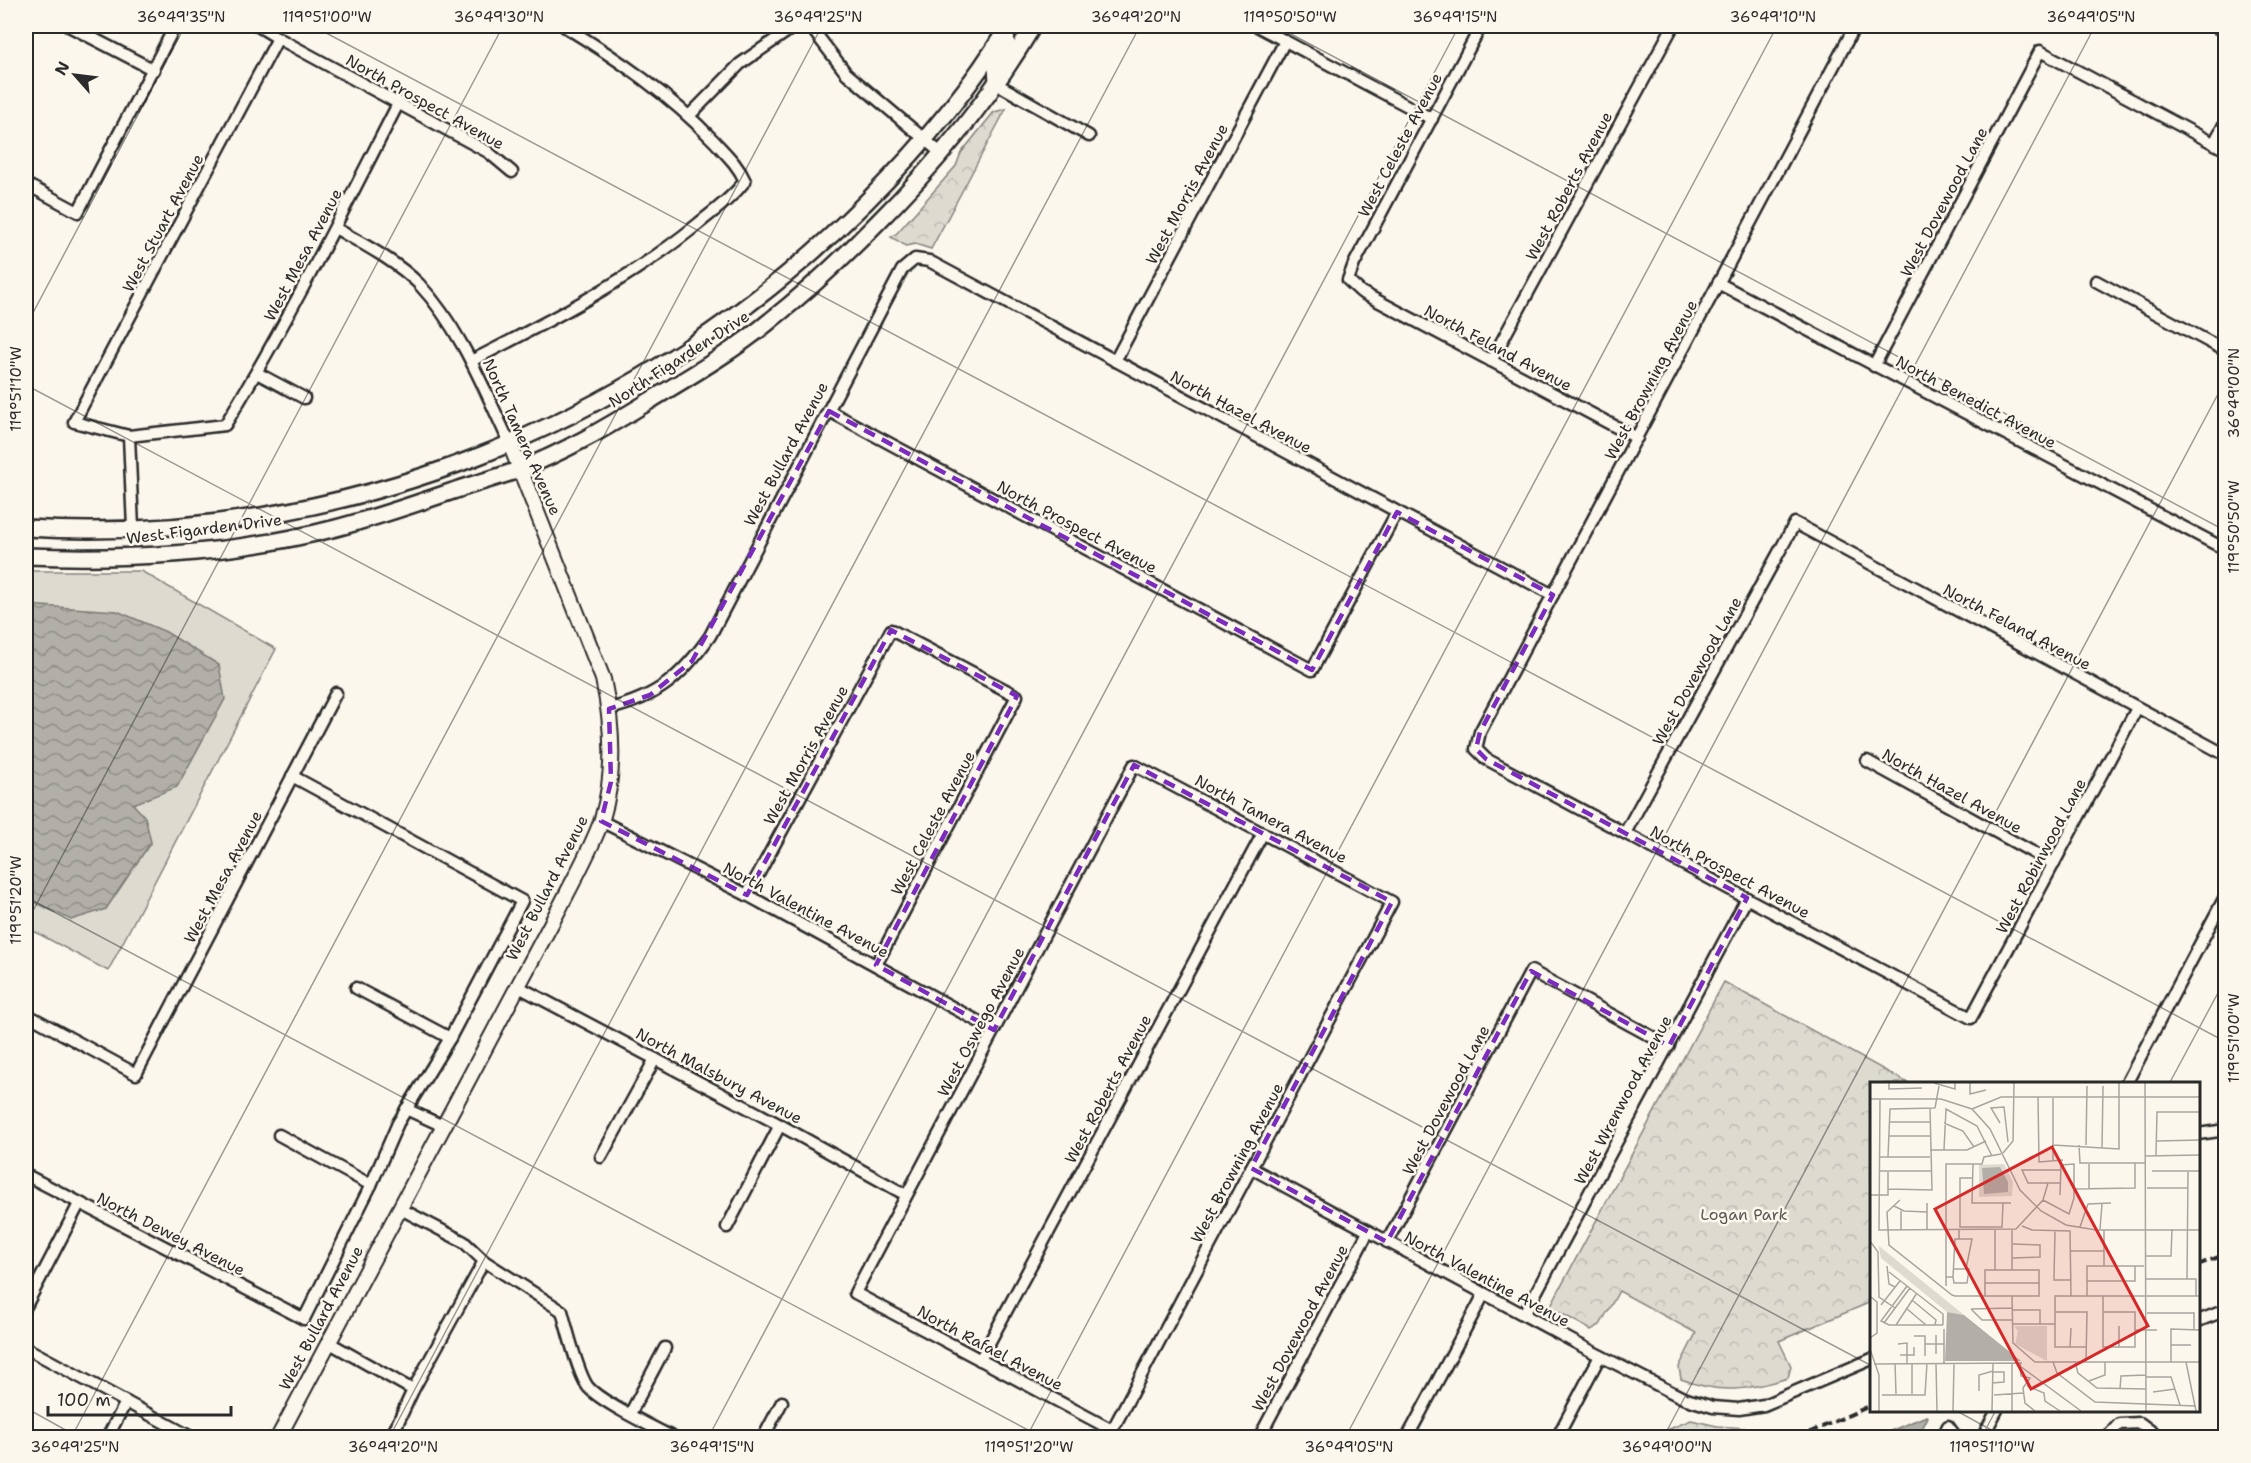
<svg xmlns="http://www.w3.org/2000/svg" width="2251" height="1463" viewBox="0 0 2251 1463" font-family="'Shantell Sans',sans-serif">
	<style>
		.grass { fill: #dddad0; stroke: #84827e; stroke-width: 1.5 }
		.park { fill: url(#park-crowns); stroke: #84827e; stroke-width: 1.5 }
		.water { fill: url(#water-waves); stroke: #7b7a75; stroke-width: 1.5 }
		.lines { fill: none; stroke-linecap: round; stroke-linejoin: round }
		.street-casing { stroke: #2b2b2b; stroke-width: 15 }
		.secondary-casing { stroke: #2b2b2b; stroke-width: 18 }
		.primary-casing { stroke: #2b2b2b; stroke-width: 20 }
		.street { stroke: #fbf7ec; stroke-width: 10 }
		.secondary { stroke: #fbf7ec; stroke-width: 14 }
		.primary { stroke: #fbf7ec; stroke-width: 15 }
		.rail { stroke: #2b2b2b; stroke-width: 4; stroke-dasharray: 9 4.5; stroke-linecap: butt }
		.marked { fill: none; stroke: #7b2cbf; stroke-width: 4.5; stroke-dasharray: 12 8; stroke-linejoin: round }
		.ticks { fill: none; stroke: #2b2b2b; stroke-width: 1.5; stroke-opacity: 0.45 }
		.labels { text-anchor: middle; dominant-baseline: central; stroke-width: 5; stroke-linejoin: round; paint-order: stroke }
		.street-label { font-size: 16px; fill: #2b2b2b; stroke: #fbf7ec }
		.park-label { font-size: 16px; fill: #585754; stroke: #fbf7ec }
		.inset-road { fill: none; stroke: #a8a59f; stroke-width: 1.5 }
		.view { fill: #d62828; fill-opacity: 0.15; stroke: #d62828; stroke-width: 3 }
		.inset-edge { fill: none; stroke: #2b2b2b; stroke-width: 3 }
		.neatline { fill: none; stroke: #2b2b2b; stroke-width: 2 }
		.ticks-label { font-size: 15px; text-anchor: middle; fill: #2b2b2b }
	</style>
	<defs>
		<pattern id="park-crowns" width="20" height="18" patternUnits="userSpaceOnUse" patternTransform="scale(1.5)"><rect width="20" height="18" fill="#dddad0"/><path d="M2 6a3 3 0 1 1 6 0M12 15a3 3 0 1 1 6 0" fill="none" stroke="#bebbb3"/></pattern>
		<pattern id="water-waves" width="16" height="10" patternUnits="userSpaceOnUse" patternTransform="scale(1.5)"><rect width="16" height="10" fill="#b1afa7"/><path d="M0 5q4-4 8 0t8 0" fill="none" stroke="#908f88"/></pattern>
	</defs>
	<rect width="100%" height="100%" fill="#fbf7ec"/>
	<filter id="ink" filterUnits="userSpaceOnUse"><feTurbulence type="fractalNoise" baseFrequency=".0167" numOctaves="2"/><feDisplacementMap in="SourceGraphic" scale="12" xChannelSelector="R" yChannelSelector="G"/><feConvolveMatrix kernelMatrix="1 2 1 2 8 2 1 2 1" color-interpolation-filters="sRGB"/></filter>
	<g filter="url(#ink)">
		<polygon class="grass" points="26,571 141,571 276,649 108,971 26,927"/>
		<g class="park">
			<polygon points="1006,109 931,249 915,244 906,246 891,237 897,233 956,166 961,153 994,112"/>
			<path d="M1724,982L1908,1083L1872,1084L1871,1302L1779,1341L1791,1366L1788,1378C1748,1390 1721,1395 1681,1379L1679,1367L1696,1333L1619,1291L1600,1325L1591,1330L1550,1307Z"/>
			<polygon points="1691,1420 1717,1426 1746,1428 1723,1437 1650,1437"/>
		</g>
		<g class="water">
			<polygon points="26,605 117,611 166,632 219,665 225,699 177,787 133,804 145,817 151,842 106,909 71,920 26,898"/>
			<polygon points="1926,1416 1928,1417 1918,1437 1876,1437"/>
		</g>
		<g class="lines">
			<defs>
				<g id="street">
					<polyline points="69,26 154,70"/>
					<polyline points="258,26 278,38 488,152 512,172"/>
					<polyline points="810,26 846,73 942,154"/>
					<polyline points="1257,26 1432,119"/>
					<polyline points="1481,26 1354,264 1348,280 1361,292 1637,438"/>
					<polyline points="1855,26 1480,732 1476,749 1486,759 1971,1018 2137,708"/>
					<path d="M278,38L74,422L129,436L225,425C289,320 343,211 399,102"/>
					<polyline points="997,84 1089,136"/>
					<polyline points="689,116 740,64 795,26"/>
					<polyline points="2214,143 2226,121"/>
					<polyline points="26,184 78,212 175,26"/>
					<path d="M335,228C363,244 396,261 419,284C461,329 484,389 510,444"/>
					<polyline points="2096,281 2226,351"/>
					<polyline points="1718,283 2221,547 2226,538"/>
					<path d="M471,361C550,321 629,280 698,224C715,210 732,198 745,181C738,165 726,154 714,141C670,95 618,59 564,26"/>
					<polyline points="1115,361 1285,41"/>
					<polyline points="1491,361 1673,26"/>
					<polyline points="1874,366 2040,51 2226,150"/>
					<polyline points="257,373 304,398"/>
					<polyline points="829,411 1312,670 1397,512"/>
					<polyline points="129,436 133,528"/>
					<path d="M609,709C658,697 682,676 710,636L902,270L915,259L929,261L1553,595"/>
					<polyline points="1867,761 2054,864"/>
					<polyline points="601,821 747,895 994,1030"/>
					<polyline points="1625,833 1795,523 2226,755"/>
					<polyline points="747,895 891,630 1017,696 876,965"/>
					<polyline points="517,986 780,1125 906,1195"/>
					<polyline points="356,988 450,1038"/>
					<polyline points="26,1014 136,1074 336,693"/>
					<polyline points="2126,1084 2226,895"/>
					<polyline points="406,1109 443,1126"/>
					<polyline points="2198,1134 2226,1130"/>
					<polyline points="279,1135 371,1185"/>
					<polyline points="601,1157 655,1059"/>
					<polyline points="1251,1168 1591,1351 1683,1398 1713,1407 1739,1409 1764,1405 1872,1359"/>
					<polyline points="26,1175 304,1319 371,1185 398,1123 450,1038 522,901 292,776"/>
					<polyline points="399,1208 464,1242 484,1261"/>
					<polyline points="727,1227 780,1125"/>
					<polyline points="1387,1242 1531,971 1669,1046"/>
					<polyline points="26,1306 79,1204"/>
					<polyline points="1524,1315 1747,898"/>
					<polyline points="2198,1321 2226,1310"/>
					<polyline points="328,1342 413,1390 394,1431 406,1438"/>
					<polyline points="26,1348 193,1438"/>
					<polyline points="980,1360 1263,833"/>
					<path d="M413,1390L484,1261L562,1311C567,1329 578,1374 588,1387C602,1403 653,1427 674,1438"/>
					<polyline points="630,1414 665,1348"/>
					<polyline points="107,1438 126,1402"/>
					<polyline points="763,1438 782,1402"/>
					<polyline points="1108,1438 1392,902 1134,765 855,1293 1112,1430"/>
					<polyline points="1259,1438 1368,1232"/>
					<polyline points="1407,1438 1484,1294"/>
					<polyline points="1559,1438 1561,1430 1600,1356"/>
					<polyline points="1942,1438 1948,1426 1957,1438"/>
					<polyline points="1982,1438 1997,1410"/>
					<polyline points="2106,1438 2119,1424 2140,1423 2160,1438"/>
				</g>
				<g id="secondary">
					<polyline points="2217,26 2226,30"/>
					<path d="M278,1438L560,907C573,881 593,846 602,819C616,773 613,726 603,679L510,444"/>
				</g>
				<g id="primary">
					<polyline points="997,81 996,67 1007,44 1006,33"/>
					<path d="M26,528C340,547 644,424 866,202C919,149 970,90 1008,26"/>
					<path d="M26,556C127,560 236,554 336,528C374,518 412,505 450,492C473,484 496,478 518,470C565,452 609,426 651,400C692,375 734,351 771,320C809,290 844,257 877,223C937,163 990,99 1033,26"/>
				</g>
			</defs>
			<use href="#street" class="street-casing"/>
			<use href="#secondary" class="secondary-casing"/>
			<use href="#primary" class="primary-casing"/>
			<use href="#street" class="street"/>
			<use href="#secondary" class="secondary"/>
			<use href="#primary" class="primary"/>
			<g class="rail">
				<polyline points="2198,1265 2226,1254"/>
				<polyline points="1797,1438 1872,1405"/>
			</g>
		</g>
	</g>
	<path class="marked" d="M829,411L1312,670L1397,512L1553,595L1480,732L1476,749L1486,759L1747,898L1669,1046L1531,971L1387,1242L1251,1168L1392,902L1134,765L994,1030L876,965L1017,696L891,630L747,895L601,821L611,782L609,709L650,695L692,661Z"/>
	<path class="ticks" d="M313,26L2226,1042M1276,26L2226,531M26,326L185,26M26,385L1872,1366M26,897L1043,1438M26,924L503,26M2169,1084L2226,978M26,1408L80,1438M1955,1410L2006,1438M71,1438L822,26M389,1438L1140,26M708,1438L1459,26M1026,1438L1777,26M1345,1438L2095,26M1663,1438L2226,379M1981,1438L1996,1410"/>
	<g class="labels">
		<g class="street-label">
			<text transform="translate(425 102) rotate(29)">North Prospect Avenue</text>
			<text transform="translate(1400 145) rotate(-62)">West Celeste Avenue</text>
			<text transform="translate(1569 186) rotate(-62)">West Roberts Avenue</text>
			<text transform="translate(1187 194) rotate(-62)">West Morris Avenue</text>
			<text transform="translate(1944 202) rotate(-62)">West Dovewood Lane</text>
			<text transform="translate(163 223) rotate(-62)">West Stuart Avenue</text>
			<text transform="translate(303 255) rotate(-62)">West Mesa Avenue</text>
			<text transform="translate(1498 348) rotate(28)">North Feland Avenue</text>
			<text transform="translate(679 359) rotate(-33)">North Figarden Drive</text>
			<text transform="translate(1651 380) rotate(-62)">West Browning Avenue</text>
			<text transform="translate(1976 402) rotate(28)">North Benedict Avenue</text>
			<text transform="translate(1241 412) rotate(28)">North Hazel Avenue</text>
			<text transform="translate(522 437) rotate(66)">North Tamera Avenue</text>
			<text transform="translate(786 454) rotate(-62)">West Bullard Avenue</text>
			<text transform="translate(1077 527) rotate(28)">North Prospect Avenue</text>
			<text transform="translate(204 529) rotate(-7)">West Figarden Drive</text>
			<text transform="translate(2017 627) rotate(28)">North Feland Avenue</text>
			<text transform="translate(1697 671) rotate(-61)">West Dovewood Lane</text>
			<text transform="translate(806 755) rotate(-61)">West Morris Avenue</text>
			<text transform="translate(1952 791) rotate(29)">North Hazel Avenue</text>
			<text transform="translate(1271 819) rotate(28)">North Tamera Avenue</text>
			<text transform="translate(933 823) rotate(-62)">West Celeste Avenue</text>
			<text transform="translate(2041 856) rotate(-62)">West Robinwood Lane</text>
			<text transform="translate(1730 872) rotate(28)">North Prospect Avenue</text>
			<text transform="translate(223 877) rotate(-62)">West Mesa Avenue</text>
			<text transform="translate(547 888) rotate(-63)">West Bullard Avenue</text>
			<text transform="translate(806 910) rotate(28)">North Valentine Avenue</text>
			<text transform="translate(981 1022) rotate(-62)">West Oswego Avenue</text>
			<text transform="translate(719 1076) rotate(28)">North Malsbury Avenue</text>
			<text transform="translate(1108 1089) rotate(-62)">West Roberts Avenue</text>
			<text transform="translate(1446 1100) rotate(-62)">West Dovewood Lane</text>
			<text transform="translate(1623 1100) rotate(-62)">West Wrenwood Avenue</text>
			<text transform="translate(1237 1163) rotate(-62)">West Browning Avenue</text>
			<text transform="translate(171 1234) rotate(27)">North Dewey Avenue</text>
			<text transform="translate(1487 1279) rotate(28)">North Valentine Avenue</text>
			<text transform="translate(321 1318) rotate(-62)">West Bullard Avenue</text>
			<text transform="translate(1300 1328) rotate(-62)">West Dovewood Avenue</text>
			<text transform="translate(990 1348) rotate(28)">North Rafael Avenue</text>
		</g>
		<g class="park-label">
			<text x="1744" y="1214">Logan Park</text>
		</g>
	</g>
	<g transform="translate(1870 1082)">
		<rect width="330" height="330" fill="#fbf7ec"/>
		<path d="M134,82L143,100L142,114L109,115V83ZM9,166V164L94,233L77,230L11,176Z" fill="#dddad0"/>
		<path d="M144,244H177V279L145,262L148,249Z" fill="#dddad0"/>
		<path d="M130,85L138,100V110L114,112L112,86ZM77,230L94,233L151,279H75Z" fill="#b1afa7"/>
		<path class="inset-road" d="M19,1V7L52,6M64,1L85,7V1M100,1V12L116,8M275,1L276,329M168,15L169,80L193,78M0,17H71L102,27L120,47L150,108L171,129L196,143L226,148H330M10,18L9,148L146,147L173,118L178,101M65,26L69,4M102,27L131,15H330M19,40H60M74,41L93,49L104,65M130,41L121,26L134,25L138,60M19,54H60M286,59L330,58M183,63L249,67V1M209,63L210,81H275M216,63L217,4M232,67L233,4M60,68H97L116,59M74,68L76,27L107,44L122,74M133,71L143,59L144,1M286,73L287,30H330M276,74L330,73M10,75H60M18,75L20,27L65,26M183,80V16M103,82L102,121H141M219,82V107M191,88H152L158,101H191M9,89H61M282,89H330M103,96H90V145H132L133,121M277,106H318M18,107L62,108L60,26M204,107L265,106V81M0,113H18V90M30,118L17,130L19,163L82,213L85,214H169V188H115V214M173,118L199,132L204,116V82L191,83L190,113M57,121V148M24,124L34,129L57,130M152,144L162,148L200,149L201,214M210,145L218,122L241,121M230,147L232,122M31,148V129M185,148L184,198H201M89,157H102L96,187M0,159L8,170L9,215L25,226M201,169H234M0,170V201M276,174H301L302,147M142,176L170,175V163L143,162M17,184L19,202L25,205M234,184V148M83,187H99L97,201H84L83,195M125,188V148M142,188V148M19,190L73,232V243M76,195H83L85,157H89V148M276,197H326V214M317,197L318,90M217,199H265V184M115,201H169M37,204L11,239L19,243H73M76,204V82H112L114,75L131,72M142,214L143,261L165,280H330M217,214V184H274M42,218L66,238L65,243M11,223L30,199M36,226L56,243M101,227L112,238H142M101,227L142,226M142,228H170V242M185,230H217L216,280M233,230H265V265H233V214M277,231H324V248M14,241L40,206M142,242H185M26,243L47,211M74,247V281M265,248H287M66,253V272M44,254H55V274M0,256L7,251V220L1,215M28,262L37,261V281M55,262H74M301,263H321M200,265L201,246M216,265H185V214H330M249,265V244M0,267L9,293V329M30,273H44V265M183,280L187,291L225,320L326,324M205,280L208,291L227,306L276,307M301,280V247L330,248M316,280L326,329M25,281L26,312M42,281V312M66,281L67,329M4,282L151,281L150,284M276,295H301L310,323M219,299L235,293V280M122,301L134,300V290H123M157,304L174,311L175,319L190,329M250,307L251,294L276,293M109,309V293L123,289M283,310L305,307M12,313H55L57,281M124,313L153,311M83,329L84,281M122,329L123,281M142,329V281M165,329L155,321L153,306L160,296L151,294L150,284L211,329"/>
		<path class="view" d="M182,65L278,244L161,307L65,127Z"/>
		<rect width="330" height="330" class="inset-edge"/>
	</g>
	<rect width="2251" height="1463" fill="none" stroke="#fbf7ec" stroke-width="66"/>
	<g transform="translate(75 75) rotate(298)" stroke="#fbf7ec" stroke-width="4.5" paint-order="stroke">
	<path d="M0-4.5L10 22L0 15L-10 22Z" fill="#2b2b2b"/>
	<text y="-9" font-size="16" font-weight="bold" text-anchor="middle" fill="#2b2b2b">N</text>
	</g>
	<path d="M48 1406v9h183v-9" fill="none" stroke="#2b2b2b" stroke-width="3"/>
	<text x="57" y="1406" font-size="18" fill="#2b2b2b" stroke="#fbf7ec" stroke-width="4.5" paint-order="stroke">100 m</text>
	<rect x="33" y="33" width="2185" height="1397" class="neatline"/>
	<g class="ticks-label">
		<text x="181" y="22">36°49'35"N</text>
		<text x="327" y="22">119°51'00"W</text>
		<text x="499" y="22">36°49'30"N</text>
		<text x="818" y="22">36°49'25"N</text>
		<text x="1136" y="22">36°49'20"N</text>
		<text x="1290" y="22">119°50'50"W</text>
		<text x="1455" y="22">36°49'15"N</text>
		<text x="1773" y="22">36°49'10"N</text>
		<text x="2091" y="22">36°49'05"N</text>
		<text transform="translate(16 389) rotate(-90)" y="5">119°51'10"W</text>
		<text transform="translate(2234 393) rotate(-90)" y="5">36°49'00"N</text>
		<text transform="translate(2234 527) rotate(-90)" y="5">119°50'50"W</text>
		<text transform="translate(16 900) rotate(-90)" y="5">119°51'20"W</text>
		<text transform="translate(2234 1038) rotate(-90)" y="5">119°51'00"W</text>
		<text x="75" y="1452">36°49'25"N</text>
		<text x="393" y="1452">36°49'20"N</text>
		<text x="712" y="1452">36°49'15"N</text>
		<text x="1029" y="1452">119°51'20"W</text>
		<text x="1349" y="1452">36°49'05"N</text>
		<text x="1667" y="1452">36°49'00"N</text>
		<text x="1992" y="1452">119°51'10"W</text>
	</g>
</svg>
